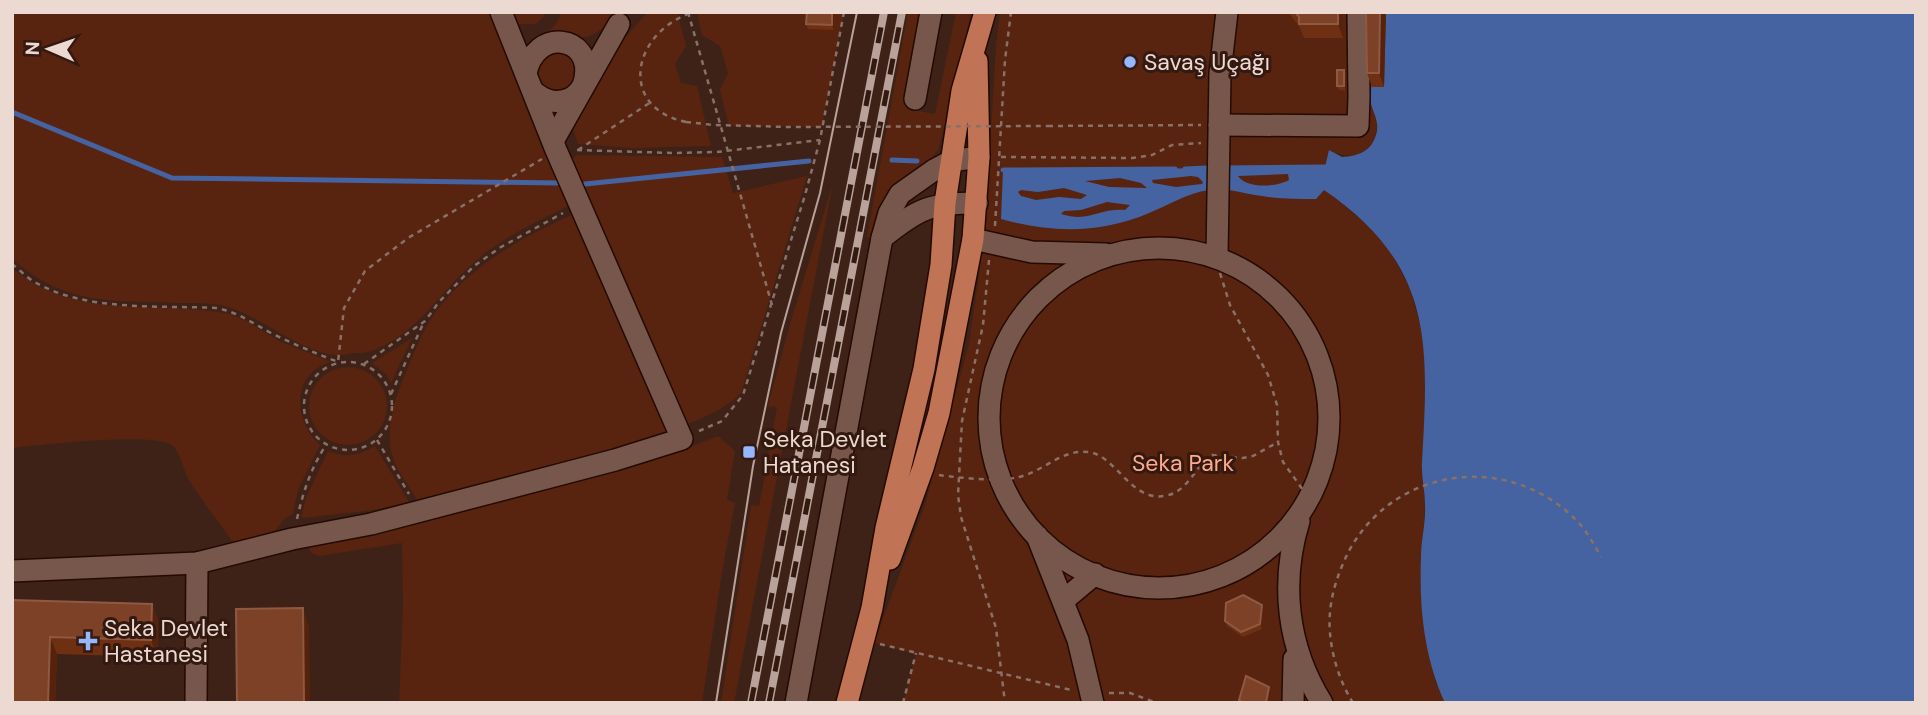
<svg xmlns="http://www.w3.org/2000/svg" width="1928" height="715" viewBox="0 0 1928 715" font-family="'DM Sans',sans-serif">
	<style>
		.green { fill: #582410 }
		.water { fill: #4663a1; fill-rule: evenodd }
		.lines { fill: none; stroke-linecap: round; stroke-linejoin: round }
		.stream { stroke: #4663a1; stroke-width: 5 }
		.minor-casing { stroke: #240a03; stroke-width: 24 }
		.major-casing { stroke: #240a03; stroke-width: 24 }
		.path { stroke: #897168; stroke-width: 2.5; stroke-dasharray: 5 5; stroke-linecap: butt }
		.minor { stroke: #77574b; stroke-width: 21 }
		.major { stroke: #c17356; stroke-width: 21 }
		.tram { stroke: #b8a29a; stroke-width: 2 }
		.rail-casing { stroke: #b8a29a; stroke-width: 8 }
		.rail { stroke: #33190f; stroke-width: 5; stroke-dasharray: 16; stroke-linecap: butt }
		.path-bridge { stroke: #897168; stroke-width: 2.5; stroke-dasharray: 5 5; stroke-linecap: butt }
		.wall { fill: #6f2f12 }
		.shaded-wall { fill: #56220c }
		.building { fill: #7d4127; stroke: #8e5942; stroke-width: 2 }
		.poi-dot { fill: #94b7fd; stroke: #33190f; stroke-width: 2.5 }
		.labels { text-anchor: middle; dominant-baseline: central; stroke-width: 6; stroke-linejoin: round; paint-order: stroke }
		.poi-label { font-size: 23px; fill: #ecd9d2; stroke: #33190f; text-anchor: start }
		.park-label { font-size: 23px; fill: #feaa8c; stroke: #33190f }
	</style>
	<rect width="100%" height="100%" fill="#3e2218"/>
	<g class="green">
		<path d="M12,12H489L543,142L574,203C541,220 506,235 478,259C441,289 418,335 371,351C366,353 360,353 355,353C348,354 341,356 334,355C297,349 268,322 234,309C217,302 199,303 181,303C113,300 68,307 12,259Z"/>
		<polygon points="508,12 544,12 544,16 536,24 516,24"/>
		<path d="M561,12H618C578,59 576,24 536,38C548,31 558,27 561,12Z"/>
		<polygon points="648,12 677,12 686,46 675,64 681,83 697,86 711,146 632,148 578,144 571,121 621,42"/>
		<polygon points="697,12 844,12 822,127 729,126 720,90 728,73 720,46 702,35"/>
		<path d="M908,12H925L907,109L935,114L956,12H971L939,148C933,159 925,164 916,171C889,192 878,204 875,239L867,237Z"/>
		<path d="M1000,12H1385C1382,40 1379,67 1376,94C1375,107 1379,120 1376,132C1371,157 1348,160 1329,150L1325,167L1324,189L1370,227L1388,247L1410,289L1425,342V429L1422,464L1425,504L1420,587L1435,681L1445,703H903L916,654L874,643L925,505L969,344L979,275L987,193L996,48Z"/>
		<path d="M564,51C582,67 581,81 560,94L540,87L534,67L543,54Z"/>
		<path d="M577,155L722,157L733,193L807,176L741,393C724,410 705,417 682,426L569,161Z"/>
		<polygon points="833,183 734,703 721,703 751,505 759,506 777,407 768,406 790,324"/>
		<path d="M578,212L673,431L584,458L417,500C410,487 398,473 393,458C385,434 393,402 403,380C413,355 424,325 442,304C478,261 526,235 578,212Z"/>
		<path d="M12,268C78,323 153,299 230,314L247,321L279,341L331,362C291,373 293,421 320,445L298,490L293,514L284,519L272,535L233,542C218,521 202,501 189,480C183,470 181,454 173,446C158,431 37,445 12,448Z"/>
		<polygon points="412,338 391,383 386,374 372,363"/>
		<circle cx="348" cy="406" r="39"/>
		<polygon points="718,436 735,451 727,500 735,503 722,572 702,703 399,703 403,607 402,543 319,556 312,553 308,547 424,521 685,449"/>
		<path d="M375,446L409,502L373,510L301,518L306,498L328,451C345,458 359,456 375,446Z"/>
	</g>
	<path class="water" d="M1385,12H1916V703H1445C1424,657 1419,607 1421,557C1421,540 1426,522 1425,504C1425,490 1421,476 1422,462C1429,341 1433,265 1324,190L1316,199C1298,199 1280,199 1262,196C1244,194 1227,187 1209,190C1187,193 1169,205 1149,213C1100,234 1051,233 1001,219L1003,170L1325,167L1329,150L1342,157C1356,156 1368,153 1374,140C1381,125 1375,117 1371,104C1368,91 1382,29 1385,12ZM1288,174L1289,180C1277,187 1246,189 1238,176ZM1191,176L1198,177L1203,182L1202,184L1176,187L1153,183L1152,180ZM1120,178L1141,183L1147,188L1109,187L1085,181ZM1064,188L1087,195L1081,199L1059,197L1036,200L1021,196L1018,192L1021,190L1038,192ZM1107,202L1130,205L1125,210C1098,208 1090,223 1061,214L1064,211L1081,210Z"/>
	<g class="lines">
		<g class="stream">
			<polyline points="12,112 172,178 557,183"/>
			<polyline points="892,160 917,161"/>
			<polyline points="1224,168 1325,167"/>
			<polyline points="1185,169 1207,168"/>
			<polyline points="1003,170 1175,169"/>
			<polyline points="585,184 809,161"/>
		</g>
		<defs>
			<g id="minor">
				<path d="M526,74C534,27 593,35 585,78C584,87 577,96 569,99C555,104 545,101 534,92"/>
				<polyline points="915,99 931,12"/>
				<polyline points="1219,125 1358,126 1359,96 1358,12"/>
				<polyline points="553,141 619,24"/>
				<path d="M882,238C918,209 929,203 977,203"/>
				<polyline points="973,239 1032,252 1106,254"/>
				<circle cx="1159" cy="418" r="170"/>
				<polyline points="1217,256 1220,73 1227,12"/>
				<path d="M1299,521C1280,583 1287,647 1322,703"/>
				<polyline points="1037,536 1078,640 1093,703"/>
				<polyline points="12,571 197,563 292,539 371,524 615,460 682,439 556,150 501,12"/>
				<polyline points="1064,600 1095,574"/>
				<polyline points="196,703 197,563"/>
				<polyline points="796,703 882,238 889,213 900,194 934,170 951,161 979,157"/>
				<polyline points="1293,703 1294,659"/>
			</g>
			<g id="major">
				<polyline points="890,559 923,468 939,413 973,239 979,157 977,61"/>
				<polyline points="847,703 872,608 886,528 924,369 941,265 945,203 962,91 985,12"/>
			</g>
		</defs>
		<use href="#minor" class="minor-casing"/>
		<use href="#major" class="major-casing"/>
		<g class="path">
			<polyline points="688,12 772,305"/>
			<path d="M686,122C619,108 631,36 688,14"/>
			<polyline points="1048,126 1201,125"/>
			<polyline points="577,150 672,153 717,152 820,140"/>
			<polyline points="578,150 651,102"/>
			<polyline points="1001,157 1132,158 1152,155 1172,145 1201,143"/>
			<polyline points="995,226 1005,60 1011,12"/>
			<polyline points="989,260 983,325 962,421 958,495 961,517 996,628 1005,703"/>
			<path d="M12,264C19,269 26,277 33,281C84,312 158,305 216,308C238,312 252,323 271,333C293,344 315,353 338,362L344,308L365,271L408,238L542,159"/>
			<polyline points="1220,273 1230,305 1268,375 1277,405 1278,442 1283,462 1308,497"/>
			<circle cx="348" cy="406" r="44"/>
			<polyline points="364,364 425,321 439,302 474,266 501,247 563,213"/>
			<polyline points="391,394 423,324"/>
			<polyline points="699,431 722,421 743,395 805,195 820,140 844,12"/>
			<polyline points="377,440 409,494"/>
			<path d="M939,475C959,478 1002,482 1019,477C1044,471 1062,449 1088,452C1116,455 1130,501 1164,496C1188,493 1194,467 1212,455L1243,458L1253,456L1278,442"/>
			<path d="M297,519C303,492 311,468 326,445"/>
			<polyline points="880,644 1071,690"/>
			<polyline points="1109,693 1130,693 1157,703"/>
			<polyline points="903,703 916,653"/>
			<path d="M1353,703C1340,682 1332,657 1330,633C1328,609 1333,588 1342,566C1380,471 1501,447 1574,518C1586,529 1593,543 1601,557"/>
		</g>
		<use href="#minor" class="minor"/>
		<use href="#major" class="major"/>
		<polyline class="tram" points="716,703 753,466 781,333 820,193 857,12"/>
		<defs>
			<g id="rail">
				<polyline points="751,703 884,12"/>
				<polyline points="769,703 902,12"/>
			</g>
		</defs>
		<use href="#rail" class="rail-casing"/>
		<use href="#rail" class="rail"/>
		<polyline class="path-bridge" points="686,122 714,125 790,127 1048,126"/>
	</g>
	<g class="wall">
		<polygon points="834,12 834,30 808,29 806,24"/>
		<polygon points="1288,12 1343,12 1343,38 1304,38 1299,26"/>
		<polygon points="1366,12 1386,12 1384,87 1372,87 1367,73"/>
		<polygon points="1344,70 1346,75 1346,91 1339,90 1337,86"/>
		<polygon points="12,600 152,604 158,621 157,657 57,654 55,703 12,703"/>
		<polygon points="1263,610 1262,629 1243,637 1227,626 1225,621"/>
	</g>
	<g class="shaded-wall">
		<polygon points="832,12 834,12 834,30 832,25"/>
		<polygon points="1338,12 1343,12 1343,38 1338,24"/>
		<polygon points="1380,12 1386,12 1384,87 1379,73"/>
		<polygon points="1344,70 1346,75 1346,91 1344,86"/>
		<polygon points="152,604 158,621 157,657 151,640"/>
		<polygon points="1262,605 1263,610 1262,629 1260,624"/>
		<polygon points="303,608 309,626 310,703 304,703"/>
		<polygon points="50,637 57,654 55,703 48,703"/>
		<polygon points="1269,687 1271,692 1268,703 1266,703"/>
	</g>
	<g class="building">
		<polygon points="807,12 832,12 832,25 806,24"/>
		<polygon points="1295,12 1338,12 1338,24 1299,24 1299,17"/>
		<polygon points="1366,12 1380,12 1379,73 1367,73"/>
		<rect x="1337" y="70" width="7" height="16"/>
		<polygon points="1243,595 1262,605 1260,624 1241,632 1225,621 1226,603"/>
		<polygon points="12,600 152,604 151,640 50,637 48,703 12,703"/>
		<polygon points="303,608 304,703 237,703 236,609"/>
		<polygon points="1246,676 1269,687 1266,703 1244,703 1239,700"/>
	</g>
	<g class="poi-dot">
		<circle cx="1130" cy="62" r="7"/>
		<rect x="742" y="445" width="14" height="14" rx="3.5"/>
		<path d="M84.5 630.5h7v7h7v7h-7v7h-7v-7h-7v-7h7z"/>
	</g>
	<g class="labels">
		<g class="poi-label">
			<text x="1144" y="62">Savaş Uçağı</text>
			<text x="763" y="439">Seka Devlet<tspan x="763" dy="26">Hatanesi</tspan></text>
			<text x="104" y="628">Seka Devlet<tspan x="104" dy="26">Hastanesi</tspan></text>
		</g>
		<g class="park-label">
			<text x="1183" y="463">Seka Park</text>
		</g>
	</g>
	<rect width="1928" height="715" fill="none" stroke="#ecd9d2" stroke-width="28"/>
	<g transform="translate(49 49) rotate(272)" stroke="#33190f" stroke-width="5" paint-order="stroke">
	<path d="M0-5L12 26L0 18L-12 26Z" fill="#ecd9d2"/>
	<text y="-10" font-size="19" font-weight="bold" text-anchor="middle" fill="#ecd9d2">N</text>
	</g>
</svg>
